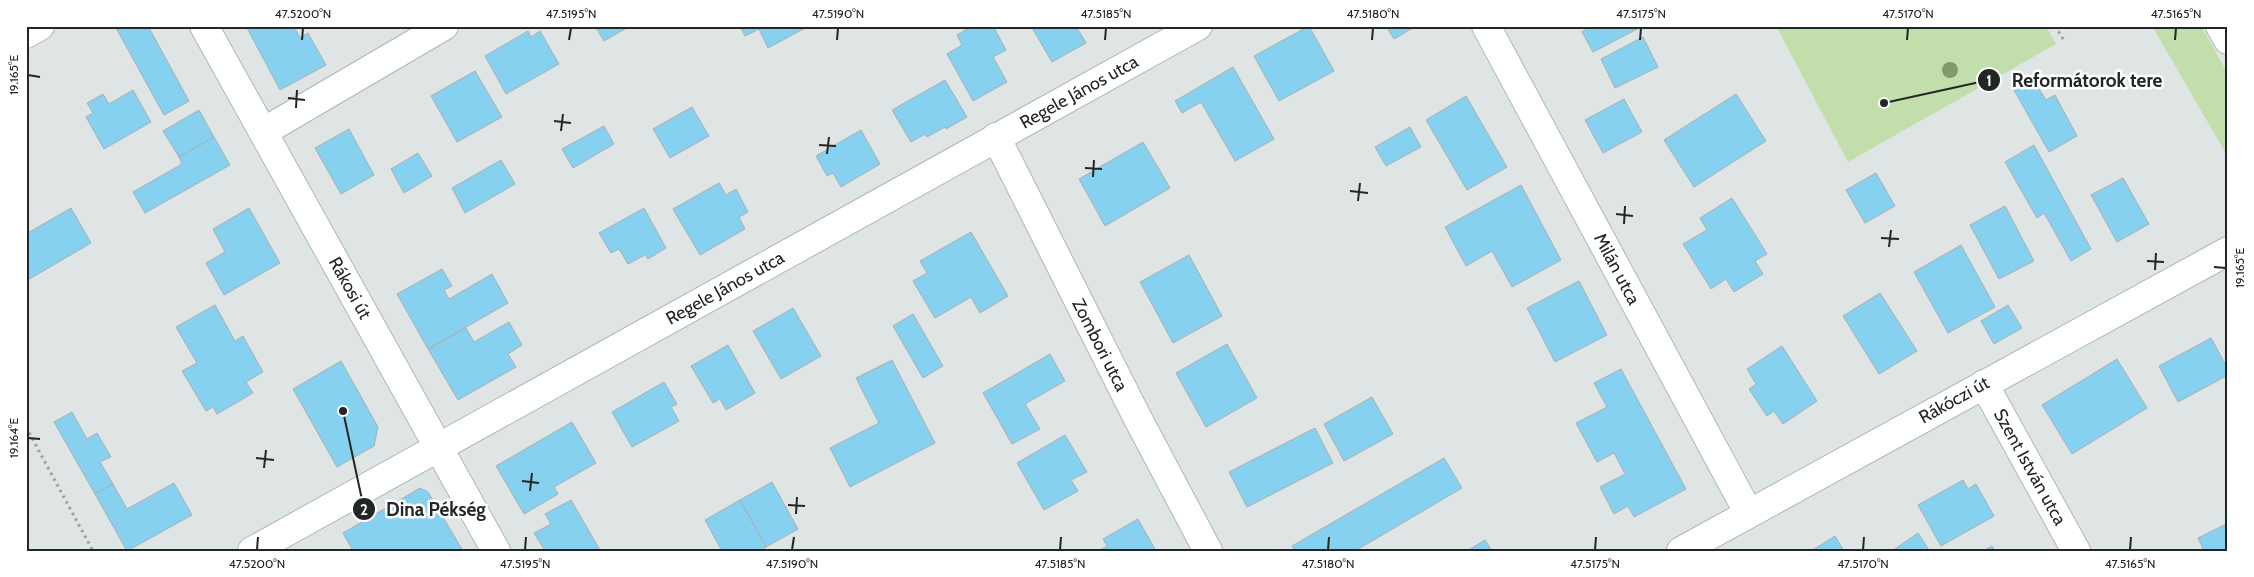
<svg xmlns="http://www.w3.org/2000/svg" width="2254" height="577" viewBox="0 0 2254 577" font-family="Cabin,sans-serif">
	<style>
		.green { fill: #c2dfab }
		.building { fill: #86d1f0; stroke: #aaafb2 }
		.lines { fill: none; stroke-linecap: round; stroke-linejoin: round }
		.minor-casing { stroke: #b0b6b6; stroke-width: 30 }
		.major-casing { stroke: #b0b6b6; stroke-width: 30 }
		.path { stroke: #9ba1a0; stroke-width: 3; stroke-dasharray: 2.5 4; stroke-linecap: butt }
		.minor { stroke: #fff; stroke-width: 28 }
		.major { stroke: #fff; stroke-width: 28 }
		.tree { fill: #829a69 }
		.ticks { fill: none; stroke: #232626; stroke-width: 2 }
		.labels { text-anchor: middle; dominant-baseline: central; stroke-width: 5; stroke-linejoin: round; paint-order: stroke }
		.street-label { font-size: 18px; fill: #232626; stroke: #fff }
		.leader { fill: none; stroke: #232626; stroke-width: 2 }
		.callout-dot { fill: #232626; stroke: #fff; stroke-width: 2 }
		.mark-label { font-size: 15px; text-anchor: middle; font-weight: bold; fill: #fff }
		.callout-label { font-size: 19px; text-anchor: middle; font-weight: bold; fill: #232626; stroke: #fff; stroke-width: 5; stroke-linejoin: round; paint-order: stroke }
		.neatline { fill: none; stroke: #232626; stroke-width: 2 }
		.ticks-label { font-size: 12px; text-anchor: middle; fill: #232626 }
	</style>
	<rect width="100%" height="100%" fill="#dee5e4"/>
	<g class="green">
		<polygon points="1776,26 2046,26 2056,44 1848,162"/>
		<polygon points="2152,26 2201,26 2228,74 2228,157"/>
	</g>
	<g class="building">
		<polygon points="115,26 148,26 189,101 164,115"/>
		<polygon points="246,26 294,26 300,38 308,33 326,65 280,90"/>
		<polygon points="595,26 630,26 604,41"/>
		<polygon points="740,26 809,26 768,48 759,29 745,36"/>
		<polygon points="972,26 993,26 1006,50 993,57 1007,82 973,101 947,54 962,45 957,35"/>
		<polygon points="1031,26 1076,26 1086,43 1052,62"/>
		<polygon points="1309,26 1334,71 1279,101 1254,56"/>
		<polygon points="1386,26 1416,26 1394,39"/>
		<polygon points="1592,26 1640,26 1641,27 1593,52 1582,32"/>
		<polygon points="528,31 531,37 540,31 559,64 506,94 485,56"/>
		<polygon points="1643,37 1658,67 1615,88 1601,59"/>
		<polygon points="1233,67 1274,139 1235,161 1201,102 1182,113 1175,101"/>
		<polygon points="475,71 502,117 457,142 431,96"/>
		<polygon points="2033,79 2046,100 2055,95 2077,136 2049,152 2014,90"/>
		<polygon points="945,80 967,117 946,129 945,127 927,137 925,134 911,142 892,110"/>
		<polygon points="133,90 151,122 104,149 86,117 93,113 87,103 103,94 109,104"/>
		<polygon points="1736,94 1766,141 1694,187 1664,140"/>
		<polygon points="1466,96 1507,167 1467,190 1426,120"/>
		<polygon points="1624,99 1642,132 1603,153 1585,120"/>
		<polygon points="692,107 709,136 670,158 653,129"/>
		<polygon points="199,110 214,137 179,157 163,131"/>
		<polygon points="604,126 614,144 573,168 562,149"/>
		<polygon points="1410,127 1421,147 1386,166 1375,147"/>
		<polygon points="349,129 374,175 341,194 315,148"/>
		<polygon points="861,130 880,164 841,187 833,173 827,176 816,156"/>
		<polygon points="214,137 230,165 145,213 133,192 182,164 179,157"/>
		<polygon points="1143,142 1170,188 1105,226 1079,179"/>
		<polygon points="2034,145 2091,249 2071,261 2044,213 2037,218 2005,162"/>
		<polygon points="418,153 432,176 404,193 391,169"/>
		<polygon points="501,160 515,184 465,213 452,188"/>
		<polygon points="1876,173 1895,206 1865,223 1846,190"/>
		<polygon points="2123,178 2149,224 2117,242 2091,195"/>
		<polygon points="719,183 726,195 736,189 748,212 739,217 745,229 700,255 673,209"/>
		<polygon points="1521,185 1561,260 1512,287 1492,251 1466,266 1445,227"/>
		<polygon points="1732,198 1767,254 1755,261 1763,274 1734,292 1726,279 1711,289 1683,244 1707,230 1700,218"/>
		<polygon points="2005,206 2034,261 1999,279 1970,225"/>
		<polygon points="71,208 91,243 26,281 26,234"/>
		<polygon points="249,208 280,263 224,295 206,263 225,252 213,229"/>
		<polygon points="644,208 666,248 648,259 645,255 628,264 619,249 611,253 599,233"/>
		<polygon points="971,232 1008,296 980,313 971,297 935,318 913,281 927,273 920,261"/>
		<polygon points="1961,245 1995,307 1948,333 1914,272"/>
		<polygon points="1189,255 1222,316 1173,343 1140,282"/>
		<polygon points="442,269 452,286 444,290 449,299 492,274 508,303 428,349 397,294"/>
		<polygon points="1579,281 1607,335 1555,362 1527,308"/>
		<polygon points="1880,293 1917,351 1879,374 1843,316"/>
		<polygon points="215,305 235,341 243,336 263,372 246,382 253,393 217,414 213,407 206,411 182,371 197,363 176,327"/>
		<polygon points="2008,305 2022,328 1994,344 1981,321"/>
		<polygon points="793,308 821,356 781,379 753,331"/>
		<polygon points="913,314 943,366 923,378 893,326"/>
		<polygon points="509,322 522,345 508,354 516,367 458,400 428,349 466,328 474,342"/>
		<polygon points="2211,338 2228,369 2228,375 2178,402 2159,366"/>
		<polygon points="1227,344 1257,398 1206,427 1176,373"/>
		<polygon points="728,345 755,393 726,410 720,399 713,403 691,366"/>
		<polygon points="1782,346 1817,401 1783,424 1774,411 1767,416 1749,389 1756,384 1747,369"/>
		<polygon points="1050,354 1065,381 1025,404 1040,429 1012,444 983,393"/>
		<polygon points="2117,359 2147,408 2072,454 2042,405"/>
		<polygon points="892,360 935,443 850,487 830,448 879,423 856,378"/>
		<polygon points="341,361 378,427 374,446 337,467 293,389"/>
		<polygon points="1621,369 1686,489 1634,517 1628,506 1614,514 1600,487 1625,474 1614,453 1597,462 1576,423 1607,407 1594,383"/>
		<polygon points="664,382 677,404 671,407 679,421 632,447 612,412"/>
		<polygon points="1372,397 1393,434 1344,461 1324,424"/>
		<polygon points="72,412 87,439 97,433 111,457 100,462 113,484 95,494 54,422"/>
		<polygon points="572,422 596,463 554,487 558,494 524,514 496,466"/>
		<polygon points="1315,428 1333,463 1247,507 1229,472"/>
		<polygon points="1065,435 1087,472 1071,480 1078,491 1044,510 1017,463"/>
		<polygon points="1444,458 1462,488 1355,551 1295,551 1292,546"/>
		<polygon points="1963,480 1968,489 1976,484 1994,516 1941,546 1918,505"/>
		<polygon points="772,482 798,529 766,547 740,500"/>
		<polygon points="174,483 192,515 127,551 95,494 113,484 127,509"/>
		<polygon points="420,488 428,492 463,551 353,551 343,533"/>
		<polygon points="571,500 600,550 599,551 545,551 534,533 551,524 545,514"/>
		<polygon points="740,500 766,547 760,551 722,551 705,520"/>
		<polygon points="1138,519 1156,551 1098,551 1107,546 1103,539"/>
		<polygon points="2228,523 2228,551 2204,551 2198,538"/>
		<polygon points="1918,533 1929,550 1927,551 1892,551"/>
		<polygon points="1835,536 1844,551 1811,551"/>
		<polygon points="1485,540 1492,551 1467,551"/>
		<polygon points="1992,546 1995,551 1983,551"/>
	</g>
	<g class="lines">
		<defs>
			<g id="minor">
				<polyline points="1486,26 1748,512"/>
				<polyline points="2220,26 2228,40"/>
				<polyline points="26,34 40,26"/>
				<polyline points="263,132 444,26"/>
				<polyline points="996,137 1137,417 1208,551"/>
				<polyline points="1984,384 2076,551"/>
				<polyline points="252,551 1198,26"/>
				<polyline points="1681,551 2228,251"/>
			</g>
			<polyline id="major" points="204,26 496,551"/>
		</defs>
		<use href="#minor" class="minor-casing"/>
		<use href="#major" class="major-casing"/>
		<g class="path">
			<polyline points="2055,26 2065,42"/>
			<polyline points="26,427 93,551"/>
		</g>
		<use href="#minor" class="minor"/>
		<use href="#major" class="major"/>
	</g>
	<circle class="tree" cx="1950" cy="70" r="8"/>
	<path class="ticks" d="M302,40L303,28M569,40L571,28M837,40L838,28M1105,40L1106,28M1372,40L1373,28M1640,40L1641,28M1907,40L1908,28M2175,40L2176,28M28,75L40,77M288,98L305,100M296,108L297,90M554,121L571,123M561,131L563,114M819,145L836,146M827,154L829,137M1085,168L1102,169M1093,177L1094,160M1350,191L1368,193M1358,201L1360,183M1616,214L1633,216M1624,224L1625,206M1881,238L1899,239M1889,247L1891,230M2147,261L2164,262M2214,267L2226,268M2155,270L2156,253M28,438L40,439M256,458L274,460M264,468L266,450M522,481L539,483M530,491L532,473M788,505L805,506M796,514L797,497M257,550L258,537M525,550L526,537M792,550L794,537M1060,550L1061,537M1328,550L1329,537M1595,550L1596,537M1863,550L1864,537M2130,550L2131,537"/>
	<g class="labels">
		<g class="street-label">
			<text transform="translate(1079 92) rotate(-29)">Regele János utca</text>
			<text transform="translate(1617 269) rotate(62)">Milán utca</text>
			<text transform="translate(350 288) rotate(61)">Rákosi út</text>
			<text transform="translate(725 288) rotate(-29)">Regele János utca</text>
			<text transform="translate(1100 345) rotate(63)">Zombori utca</text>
			<text transform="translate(1954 400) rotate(-29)">Rákóczi út</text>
			<text transform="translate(2030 467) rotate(61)">Szent István utca</text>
		</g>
	</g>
	<path class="leader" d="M1884 103L1989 80M343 411L364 509"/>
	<g class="callout-dot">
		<circle cx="1884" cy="103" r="5"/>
		<circle cx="343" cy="411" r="5"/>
		<circle cx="1989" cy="80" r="12"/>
		<circle cx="364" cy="509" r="12"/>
	</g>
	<g class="mark-label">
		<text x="1989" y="86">1</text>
		<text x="364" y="515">2</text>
	</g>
	<g class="callout-label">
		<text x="2087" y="87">Reformátorok tere</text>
		<text x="436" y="516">Dina Pékség</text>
	</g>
	<rect width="2254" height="577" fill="none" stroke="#ffffff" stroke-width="55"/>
	<rect x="28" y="28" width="2198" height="522" class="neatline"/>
	<g class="ticks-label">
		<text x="303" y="18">47.5200°N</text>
		<text x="571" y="18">47.5195°N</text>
		<text x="838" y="18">47.5190°N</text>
		<text x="1106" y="18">47.5185°N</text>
		<text x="1373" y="18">47.5180°N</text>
		<text x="1641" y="18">47.5175°N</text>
		<text x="1908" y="18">47.5170°N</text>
		<text x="2176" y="18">47.5165°N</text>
		<text transform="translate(14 75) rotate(-90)" y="4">19.165°E</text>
		<text transform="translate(2240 268) rotate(-90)" y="4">19.165°E</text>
		<text transform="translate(14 438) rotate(-90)" y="4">19.164°E</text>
		<text x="257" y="568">47.5200°N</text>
		<text x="525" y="568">47.5195°N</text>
		<text x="792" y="568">47.5190°N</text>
		<text x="1060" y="568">47.5185°N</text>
		<text x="1328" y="568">47.5180°N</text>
		<text x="1595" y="568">47.5175°N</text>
		<text x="1863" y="568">47.5170°N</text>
		<text x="2130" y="568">47.5165°N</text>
	</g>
</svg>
